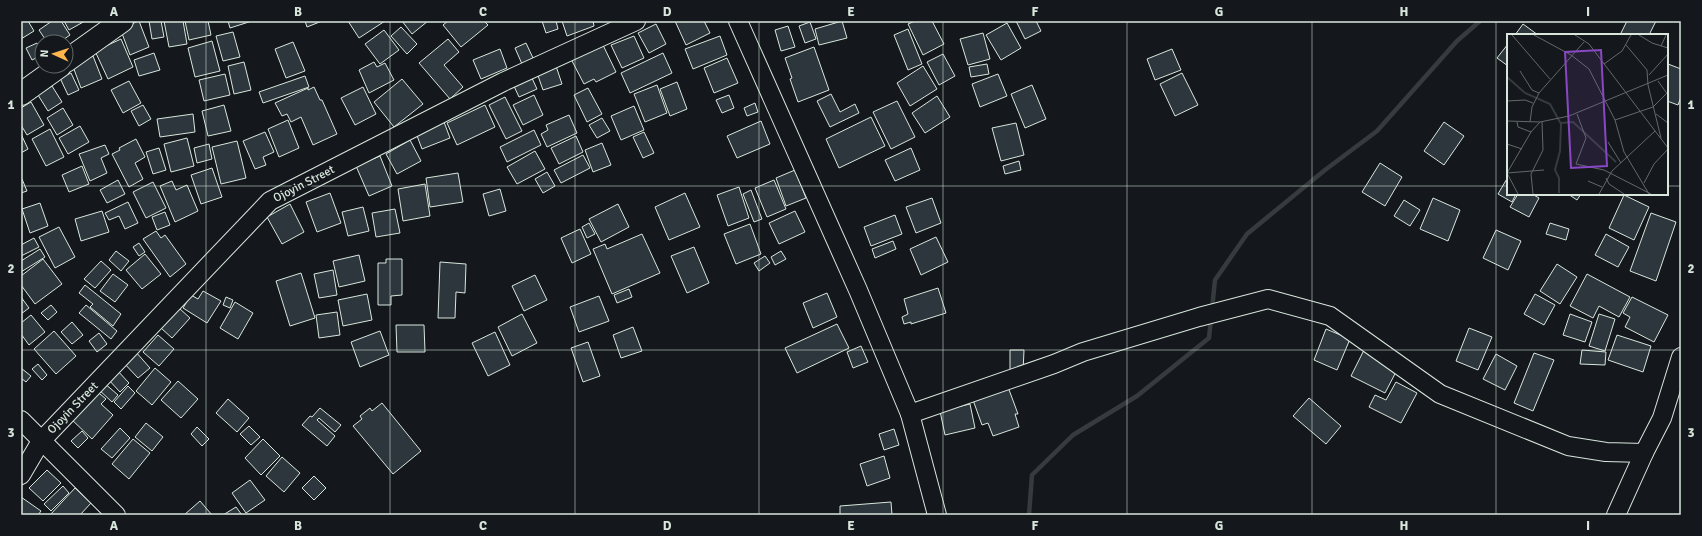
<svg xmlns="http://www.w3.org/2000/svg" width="1702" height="536" viewBox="0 0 1702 536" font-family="Signika,sans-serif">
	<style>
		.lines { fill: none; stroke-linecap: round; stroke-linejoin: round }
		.stream { stroke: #363b3e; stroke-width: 4.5 }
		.building { fill: #2c363c; stroke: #d8e6dc }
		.minor-casing { stroke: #d8e6dc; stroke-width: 20 }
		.major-casing { stroke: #d8e6dc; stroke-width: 24 }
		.minor { stroke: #14181c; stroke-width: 18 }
		.major { stroke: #14181c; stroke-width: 22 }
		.grid { fill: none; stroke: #d8e6dc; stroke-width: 1; stroke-opacity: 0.55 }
		.labels { text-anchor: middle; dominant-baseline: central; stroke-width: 3; stroke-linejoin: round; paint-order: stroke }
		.street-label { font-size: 12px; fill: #d8e6dc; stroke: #14181c }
		.inset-river { fill: none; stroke: #363b3e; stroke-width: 2 }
		.inset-road { fill: none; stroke: #626a69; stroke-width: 1 }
		.view { fill: #8948c3; fill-opacity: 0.15; stroke: #8948c3; stroke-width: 2 }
		.inset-edge { fill: none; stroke: #d8e6dc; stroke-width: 2 }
		.neatline { fill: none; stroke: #d8e6dc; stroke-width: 1.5 }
		.grid-label { font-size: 13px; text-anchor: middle; font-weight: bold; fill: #d8e6dc }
	</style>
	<rect width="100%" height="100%" fill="#14181c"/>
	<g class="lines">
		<g class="stream">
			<polyline points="1212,309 1215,280 1247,234 1325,170 1377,131 1457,41 1480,21"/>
			<polyline points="1029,515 1032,475 1073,435 1137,396 1209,338 1211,318"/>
		</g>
	</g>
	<g class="building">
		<polygon points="21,21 28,21 34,31 21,39"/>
		<polygon points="52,21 61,21 70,35 60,42 47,42 39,30"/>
		<polygon points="64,21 85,21 69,30"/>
		<polygon points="139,21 149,47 130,55 120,28"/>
		<polygon points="149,21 161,21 164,37 152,39"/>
		<polygon points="164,21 183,21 187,44 169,47"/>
		<polygon points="185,21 208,21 211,35 189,40"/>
		<polygon points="228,21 252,21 230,28"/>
		<polygon points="305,21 322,21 307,27"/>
		<polygon points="348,21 385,21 359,38"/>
		<polygon points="402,21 428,21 412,34"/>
		<polygon points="448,21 484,21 488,25 461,47 443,25"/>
		<polygon points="542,21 556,21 558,29 546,33"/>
		<polygon points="562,21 593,21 594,26 567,36"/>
		<polygon points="675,21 704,21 710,33 686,45"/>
		<polygon points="842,21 847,38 819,45 815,29"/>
		<polygon points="915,21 932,21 944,44 923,55 908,24"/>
		<polygon points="1016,21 1036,21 1041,31 1025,39"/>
		<polygon points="1627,21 1656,21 1649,35 1620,35"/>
		<polygon points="810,22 816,39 805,43 799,26"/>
		<polygon points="1007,23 1021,48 1001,60 986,35"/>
		<polygon points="656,24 666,44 649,53 638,33"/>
		<polygon points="1523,24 1538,35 1515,35"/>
		<polygon points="788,26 795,47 781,51 775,30"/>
		<polygon points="401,27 417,44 407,54 391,36"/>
		<polygon points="908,29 922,64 908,70 894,35"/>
		<polygon points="384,30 399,50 380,64 365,44"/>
		<polygon points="233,32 240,57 223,61 216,36"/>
		<polygon points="983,33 990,59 968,65 960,39"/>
		<polygon points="634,36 644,58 622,68 611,45"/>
		<polygon points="720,36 727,55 693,69 685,49"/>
		<polygon points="121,39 133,67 108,79 95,51"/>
		<polygon points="448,39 459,52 444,65 463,87 450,99 419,63"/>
		<polygon points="212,41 220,71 195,77 188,48"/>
		<polygon points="293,42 305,71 286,78 275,49"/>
		<polygon points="37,43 42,55 32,60 26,48"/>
		<polygon points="526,43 533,58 522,64 515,48"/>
		<polygon points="602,43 616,72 596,82 594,79 584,84 571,59"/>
		<polygon points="1508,44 1508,66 1497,58"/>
		<polygon points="814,47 829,90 798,102 790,79 792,78 785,58"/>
		<polygon points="500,49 507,68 481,79 473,60"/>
		<polygon points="1172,49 1181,70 1155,80 1147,59"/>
		<polygon points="154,53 160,70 139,76 134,60"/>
		<polygon points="663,53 672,73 630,93 621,73"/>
		<polygon points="943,54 955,76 939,85 927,62"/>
		<polygon points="93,56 102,79 81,88 72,64"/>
		<polygon points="727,58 738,83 714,93 704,68"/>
		<polygon points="244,62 251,90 234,94 228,66"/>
		<polygon points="374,62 377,67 385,63 394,80 369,93 359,70"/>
		<polygon points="555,63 562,84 543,90 536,70"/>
		<polygon points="987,64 989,74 971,77 969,67"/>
		<polygon points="1668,64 1681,69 1681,97 1678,105 1667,101"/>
		<polygon points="923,66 937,89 910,106 897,83"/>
		<polygon points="71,73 79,90 68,95 60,78"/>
		<polygon points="1182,73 1198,105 1175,116 1160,84"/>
		<polygon points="225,74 230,95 204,101 199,80"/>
		<polygon points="998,74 1007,96 980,107 972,84"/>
		<polygon points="305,76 309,87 263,103 259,92"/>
		<polygon points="531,76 537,89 519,97 513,84"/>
		<polygon points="402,79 423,104 394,127 374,102"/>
		<polygon points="129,81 141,103 123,113 111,90"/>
		<polygon points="677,82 687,109 670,116 660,89"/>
		<polygon points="657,85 667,113 645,122 634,94"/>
		<polygon points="1032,85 1046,119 1025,128 1011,94"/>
		<polygon points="52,86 62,102 48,111 38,95"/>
		<polygon points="314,87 320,100 322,100 337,134 313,145 301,117 291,122 287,114 282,116 275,103 308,88 308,90"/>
		<polygon points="363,87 376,114 355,125 341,98"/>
		<polygon points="588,88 602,114 587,122 574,95"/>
		<polygon points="831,94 840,112 855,104 859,113 830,127 817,101"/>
		<polygon points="534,95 543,115 523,125 513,105"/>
		<polygon points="729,95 734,108 722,113 716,100"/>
		<polygon points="937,96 950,117 925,133 912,113"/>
		<polygon points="505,97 522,131 506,139 489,105"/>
		<polygon points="897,101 915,137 891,149 873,112"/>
		<polygon points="31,102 44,125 27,135 21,125 21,108"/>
		<polygon points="755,103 758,112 747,116 744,108"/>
		<polygon points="143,105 151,119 139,126 131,111"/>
		<polygon points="224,105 231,131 208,136 202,111"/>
		<polygon points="485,105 495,127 457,145 447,123"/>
		<polygon points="634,106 644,130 621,140 611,116"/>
		<polygon points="63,108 73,125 57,135 47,118"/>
		<polygon points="193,114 195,132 160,137 157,119"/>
		<polygon points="569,115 577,133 547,147 541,134 548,130 546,125"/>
		<polygon points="871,117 885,146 839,168 826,139"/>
		<polygon points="602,118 610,131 597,138 589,125"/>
		<polygon points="288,120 299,148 279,157 268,129"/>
		<polygon points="761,121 770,144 737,158 727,136"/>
		<polygon points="444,122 450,138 422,149 416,133"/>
		<polygon points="1444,122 1464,136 1444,165 1424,151"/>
		<polygon points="1016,123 1024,155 1001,161 992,128"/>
		<polygon points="80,126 89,142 68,154 59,138"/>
		<polygon points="50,129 64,157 46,166 32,139"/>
		<polygon points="534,130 541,145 507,162 500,147"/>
		<polygon points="265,132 274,152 263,157 266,165 255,169 243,141"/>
		<polygon points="644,132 654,153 643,158 633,137"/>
		<polygon points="21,134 28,149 21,153"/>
		<polygon points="576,136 583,152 559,164 551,148"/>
		<polygon points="187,138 194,166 171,172 164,144"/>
		<polygon points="136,139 145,157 135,163 143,179 129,187 112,154 120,150 119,148"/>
		<polygon points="410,140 421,161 397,174 386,154"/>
		<polygon points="237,141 246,178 221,184 212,147"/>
		<polygon points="602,143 611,165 593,172 585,150"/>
		<polygon points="209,144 212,159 197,163 194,148"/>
		<polygon points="105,145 109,154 101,158 107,173 90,181 79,154"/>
		<polygon points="159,148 166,170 153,174 146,152"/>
		<polygon points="911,148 920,170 895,181 885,160"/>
		<polygon points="535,151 545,169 517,184 507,167"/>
		<polygon points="583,155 590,168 561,183 554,170"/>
		<polygon points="380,156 392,186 369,196 356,166"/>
		<polygon points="1019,161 1021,170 1005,174 1003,166"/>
		<polygon points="1380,163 1402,177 1385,206 1362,192"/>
		<polygon points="82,166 89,184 69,192 62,175"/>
		<polygon points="212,168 222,197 201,204 191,175"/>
		<polygon points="795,170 806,198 786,206 776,178"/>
		<polygon points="547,172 555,186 543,193 535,179"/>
		<polygon points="458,173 463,202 430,207 426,178"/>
		<polygon points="1508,177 1508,194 1516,194 1512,202 1498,194"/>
		<polygon points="21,179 22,179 27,191 21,193"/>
		<polygon points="118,180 125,194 107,203 100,190"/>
		<polygon points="774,180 786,209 767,217 755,188"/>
		<polygon points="172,181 176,190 187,185 198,211 175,222 160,186"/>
		<polygon points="153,182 166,208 146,218 133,192"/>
		<polygon points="425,184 430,216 403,221 398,189"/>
		<polygon points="739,187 749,218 728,226 717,195"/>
		<polygon points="500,189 506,211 489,216 483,194"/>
		<polygon points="751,190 762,219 754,222 743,194"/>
		<polygon points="330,193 341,223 317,232 306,202"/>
		<polygon points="685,193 700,227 669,240 655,207"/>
		<polygon points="1518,194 1532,194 1539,198 1529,217 1510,207"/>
		<polygon points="1568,194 1581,194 1577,200"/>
		<polygon points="1624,195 1649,207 1634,240 1609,228"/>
		<polygon points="932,198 941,223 916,233 906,207"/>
		<polygon points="1433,198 1460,210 1448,241 1420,229"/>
		<polygon points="1404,200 1420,210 1410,226 1394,216"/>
		<polygon points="128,202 138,223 125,229 119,216 109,220 105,213"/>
		<polygon points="40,203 48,226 30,233 22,209"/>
		<polygon points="290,204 304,232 282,244 267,217"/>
		<polygon points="618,204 629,227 601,242 589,219"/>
		<polygon points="363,207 369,231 348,236 342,212"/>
		<polygon points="395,209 400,233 376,237 372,213"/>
		<polygon points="102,211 109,232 81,241 75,219"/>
		<polygon points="795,211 805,232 779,244 769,223"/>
		<polygon points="165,212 170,225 157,230 152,217"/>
		<polygon points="1651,213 1676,222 1656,281 1630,271"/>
		<polygon points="895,215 902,234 871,246 864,227"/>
		<polygon points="589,223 595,234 587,238 582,227"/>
		<polygon points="1550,223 1569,229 1566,240 1546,234"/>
		<polygon points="750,224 761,254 736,264 724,234"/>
		<polygon points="59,227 75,257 55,268 39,237"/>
		<polygon points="580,229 591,254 572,263 561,238"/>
		<polygon points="1496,230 1521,241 1508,270 1483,258"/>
		<polygon points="156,231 161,238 165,235 186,264 170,277 143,239"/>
		<polygon points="642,234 660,273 612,294 593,249 605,244 607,249"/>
		<polygon points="1606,234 1629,247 1618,267 1595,255"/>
		<polygon points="936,237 948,262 921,275 910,249"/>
		<polygon points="34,238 39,247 21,256 21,245"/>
		<polygon points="893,241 896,249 875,258 872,249"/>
		<polygon points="139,243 145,252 139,256 133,247"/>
		<polygon points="694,247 709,283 687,293 671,256"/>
		<polygon points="40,249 45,257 21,272 21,261"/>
		<polygon points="116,251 129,261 121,271 109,260"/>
		<polygon points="781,251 786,259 775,265 771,257"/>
		<polygon points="145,254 161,274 142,289 126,270"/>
		<polygon points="359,255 365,281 339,287 333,261"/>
		<polygon points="765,256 770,263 759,271 754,263"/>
		<polygon points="43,259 62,284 35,304 21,285 21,276"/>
		<polygon points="386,259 402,259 402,295 391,296 391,305 378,305 378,263 386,263"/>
		<polygon points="101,261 111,270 95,288 84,279"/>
		<polygon points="440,262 466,264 465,293 456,292 455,318 438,318"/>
		<polygon points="1557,264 1577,277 1560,304 1540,291"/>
		<polygon points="333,270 337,295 319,298 314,274"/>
		<polygon points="301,273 315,318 290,326 276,281"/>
		<polygon points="113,274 128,285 115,302 100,291"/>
		<polygon points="1587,274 1630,297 1619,317 1599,306 1593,318 1570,306"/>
		<polygon points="535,275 547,300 524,311 512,286"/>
		<polygon points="85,285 121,314 113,326 90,307 93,304 79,293"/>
		<polygon points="938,288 946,313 911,324 911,322 904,324 902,317 908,314 904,299"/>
		<polygon points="629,289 632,297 617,303 614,295"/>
		<polygon points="203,291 221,301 207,323 183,308 191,295 198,299"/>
		<polygon points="827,293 837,317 813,328 803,303"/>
		<polygon points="367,294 372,320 343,326 338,300"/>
		<polygon points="1535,294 1555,305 1544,325 1524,314"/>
		<polygon points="599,296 609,321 579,332 570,307"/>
		<polygon points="21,297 29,308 21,314"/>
		<polygon points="226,297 233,300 230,308 223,305"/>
		<polygon points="1632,297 1668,315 1654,342 1625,327 1630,317 1623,313"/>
		<polygon points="235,302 253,313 238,339 220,328"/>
		<polygon points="51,305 57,312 48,320 41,313"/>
		<polygon points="86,305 117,331 111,339 79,313"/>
		<polygon points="179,308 190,318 172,338 161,328"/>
		<polygon points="337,312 340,335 319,338 316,315"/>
		<polygon points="522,314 537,343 512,356 498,327"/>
		<polygon points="1570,314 1592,322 1585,342 1563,335"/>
		<polygon points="1599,314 1615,319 1605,351 1589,346"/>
		<polygon points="31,315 45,332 29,345 21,334 21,323"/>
		<polygon points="72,322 83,335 72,344 61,332"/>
		<polygon points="837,324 849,348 797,373 785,348"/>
		<polygon points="396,325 424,325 425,352 397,352"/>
		<polygon points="633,327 642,351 621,358 613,335"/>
		<polygon points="1469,328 1492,337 1478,370 1456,361"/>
		<polygon points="1326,329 1350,339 1337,370 1314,360"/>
		<polygon points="54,331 76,356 56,374 34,349"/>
		<polygon points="380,331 389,355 360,367 351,342"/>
		<polygon points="495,332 510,365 488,376 472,343"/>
		<polygon points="99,333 107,344 97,352 89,341"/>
		<polygon points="158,335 174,349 159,366 143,352"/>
		<polygon points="1617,335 1651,346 1643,372 1608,360"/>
		<polygon points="588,342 600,376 583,382 571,348"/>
		<polygon points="861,346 868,362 853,368 847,352"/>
		<polygon points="1010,350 1024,350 1023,372 1010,372"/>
		<polygon points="1364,350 1398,368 1385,393 1351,376"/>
		<polygon points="1582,350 1606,352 1605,365 1580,364"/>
		<polygon points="135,351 150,368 138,378 122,361"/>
		<polygon points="1534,353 1554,360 1533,411 1514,403"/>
		<polygon points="1496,354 1517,366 1505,390 1483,379"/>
		<polygon points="38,364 47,375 42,380 32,369"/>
		<polygon points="21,368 31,376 26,382 21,378"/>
		<polygon points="155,368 171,382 152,405 136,391"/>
		<polygon points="116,369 129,383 120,392 107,378"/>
		<polygon points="178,381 198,399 181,418 161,400"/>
		<polygon points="103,382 118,395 112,402 97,388"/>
		<polygon points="1396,382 1417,393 1401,423 1369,407 1375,395 1386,400"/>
		<polygon points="128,386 135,393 121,409 114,402"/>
		<polygon points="1008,387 1018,414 1015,414 1019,427 993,436 988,423 982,425 973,400"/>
		<polygon points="94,389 106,399 101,404 113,415 92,439 69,417"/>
		<polygon points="1309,398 1341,426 1326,444 1293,416"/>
		<polygon points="228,399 249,418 237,432 216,413"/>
		<polygon points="382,403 421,451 393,474 353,426 362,419 360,416 370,408 372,411"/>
		<polygon points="970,404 975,428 945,435 940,411"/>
		<polygon points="320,408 341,425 335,432 319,418 317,420 335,436 327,446 302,425 310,416 312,417"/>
		<polygon points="146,423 163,437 152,451 135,437"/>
		<polygon points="249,426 260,437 251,445 240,434"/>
		<polygon points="197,427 209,439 202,446 191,434"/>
		<polygon points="120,428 130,438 112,458 101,449"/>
		<polygon points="894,429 899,445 884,450 879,434"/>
		<polygon points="82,431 88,438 78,448 71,441"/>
		<polygon points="133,439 150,453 129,479 112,464"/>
		<polygon points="263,439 280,456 261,475 245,458"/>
		<polygon points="884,456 890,478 867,486 860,464"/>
		<polygon points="282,457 300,473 284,492 266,476"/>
		<polygon points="47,470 61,483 43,501 29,488"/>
		<polygon points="314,476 326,488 314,500 302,488"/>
		<polygon points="250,480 265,500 246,513 232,493"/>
		<polygon points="63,486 69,493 51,511 44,504"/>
		<polygon points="75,488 91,503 80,515 50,515"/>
		<polygon points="21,497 41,511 38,515 21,515"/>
		<polygon points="200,501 212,515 184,515"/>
		<polygon points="891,502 892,515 840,515 840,506"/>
		<polygon points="236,507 242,515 223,515"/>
	</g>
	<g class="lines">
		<defs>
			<g id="minor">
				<polyline points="738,21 858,290 910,414 937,515"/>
				<polyline points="910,414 1054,364 1083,352 1199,317 1268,299 1330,316 1440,394 1568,446 1606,452 1644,453 1662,418 1681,357"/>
				<polyline points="21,420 116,515"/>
				<polyline points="21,475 41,441 270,201 503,82 636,21"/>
				<polyline points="1616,515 1644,453"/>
			</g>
			<g id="major">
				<polyline points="66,61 122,21"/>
				<polyline points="21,94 60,66"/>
			</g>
		</defs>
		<use href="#minor" class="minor-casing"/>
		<use href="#major" class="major-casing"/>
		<use href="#minor" class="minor"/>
		<use href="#major" class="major"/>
	</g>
	<path class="grid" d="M206,21V515M390,21V515M575,21V515M759,21V515M943,21V515M1127,21V515M1312,21V515M1496,21V515M21,186H1508M1667,186H1681M21,350H1681"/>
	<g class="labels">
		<g class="street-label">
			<text transform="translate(304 184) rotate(-27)">Ojoyin Street</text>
			<text transform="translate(73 408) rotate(-46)">Ojoyin Street</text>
		</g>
	</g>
	<g transform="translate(1507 34)">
		<rect width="161" height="161" fill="#14181c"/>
		<path class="inset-river" d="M0,43L18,59L43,70L54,90L53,117L48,136L52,144V159M54,89L66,88L109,128"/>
		<path class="inset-road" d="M5,1L43,45M27,1L64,21L82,35L108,86L117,118L142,160M68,1L82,10L161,114M132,1L145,9L161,14M119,11L140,36L141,51L154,104M154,12L159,1M97,30L115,17L124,1M13,37L25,56L32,59M142,41L161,20M151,47L161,61M0,67L18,66L26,69M70,80L79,104L69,130L97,136L144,160M149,80L161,89M108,86L146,73L161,58M0,87L33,88L62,82L161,41M10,88L11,93L24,98M23,88L25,73L32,59L77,8M101,108L114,129M0,110L15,115M0,139L24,98L33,88M0,139L37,136M0,139L11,160M99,144L102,150L117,160M81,147L95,153M137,149L147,130L161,115M26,160L24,140L36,116L35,88M92,160L105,137L148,97"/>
		<path class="view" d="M94,16L100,132L64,134L58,18Z"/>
		<rect width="161" height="161" class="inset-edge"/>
	</g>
	<rect width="1702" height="536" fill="none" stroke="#14181c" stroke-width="44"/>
	<g transform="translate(54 54) rotate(273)"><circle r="19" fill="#14181c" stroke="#626a69"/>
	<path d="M0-3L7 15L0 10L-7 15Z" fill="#ffb74d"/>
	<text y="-6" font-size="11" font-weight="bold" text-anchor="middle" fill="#d8e6dc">N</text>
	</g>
	<rect x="22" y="22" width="1658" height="492" class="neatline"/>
	<g class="grid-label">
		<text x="114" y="16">A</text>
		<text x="298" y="16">B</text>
		<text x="483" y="16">C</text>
		<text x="667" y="16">D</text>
		<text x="851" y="16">E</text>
		<text x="1035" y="16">F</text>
		<text x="1219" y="16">G</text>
		<text x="1404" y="16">H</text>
		<text x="1588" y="16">I</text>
		<text x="11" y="109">1</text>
		<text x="1691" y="109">1</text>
		<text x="11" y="273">2</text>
		<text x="1691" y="273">2</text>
		<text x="11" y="437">3</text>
		<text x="1691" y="437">3</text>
		<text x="114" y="530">A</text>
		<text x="298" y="530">B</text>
		<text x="483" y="530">C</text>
		<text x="667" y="530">D</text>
		<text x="851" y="530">E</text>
		<text x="1035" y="530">F</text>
		<text x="1219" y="530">G</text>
		<text x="1404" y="530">H</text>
		<text x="1588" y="530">I</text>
	</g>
</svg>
